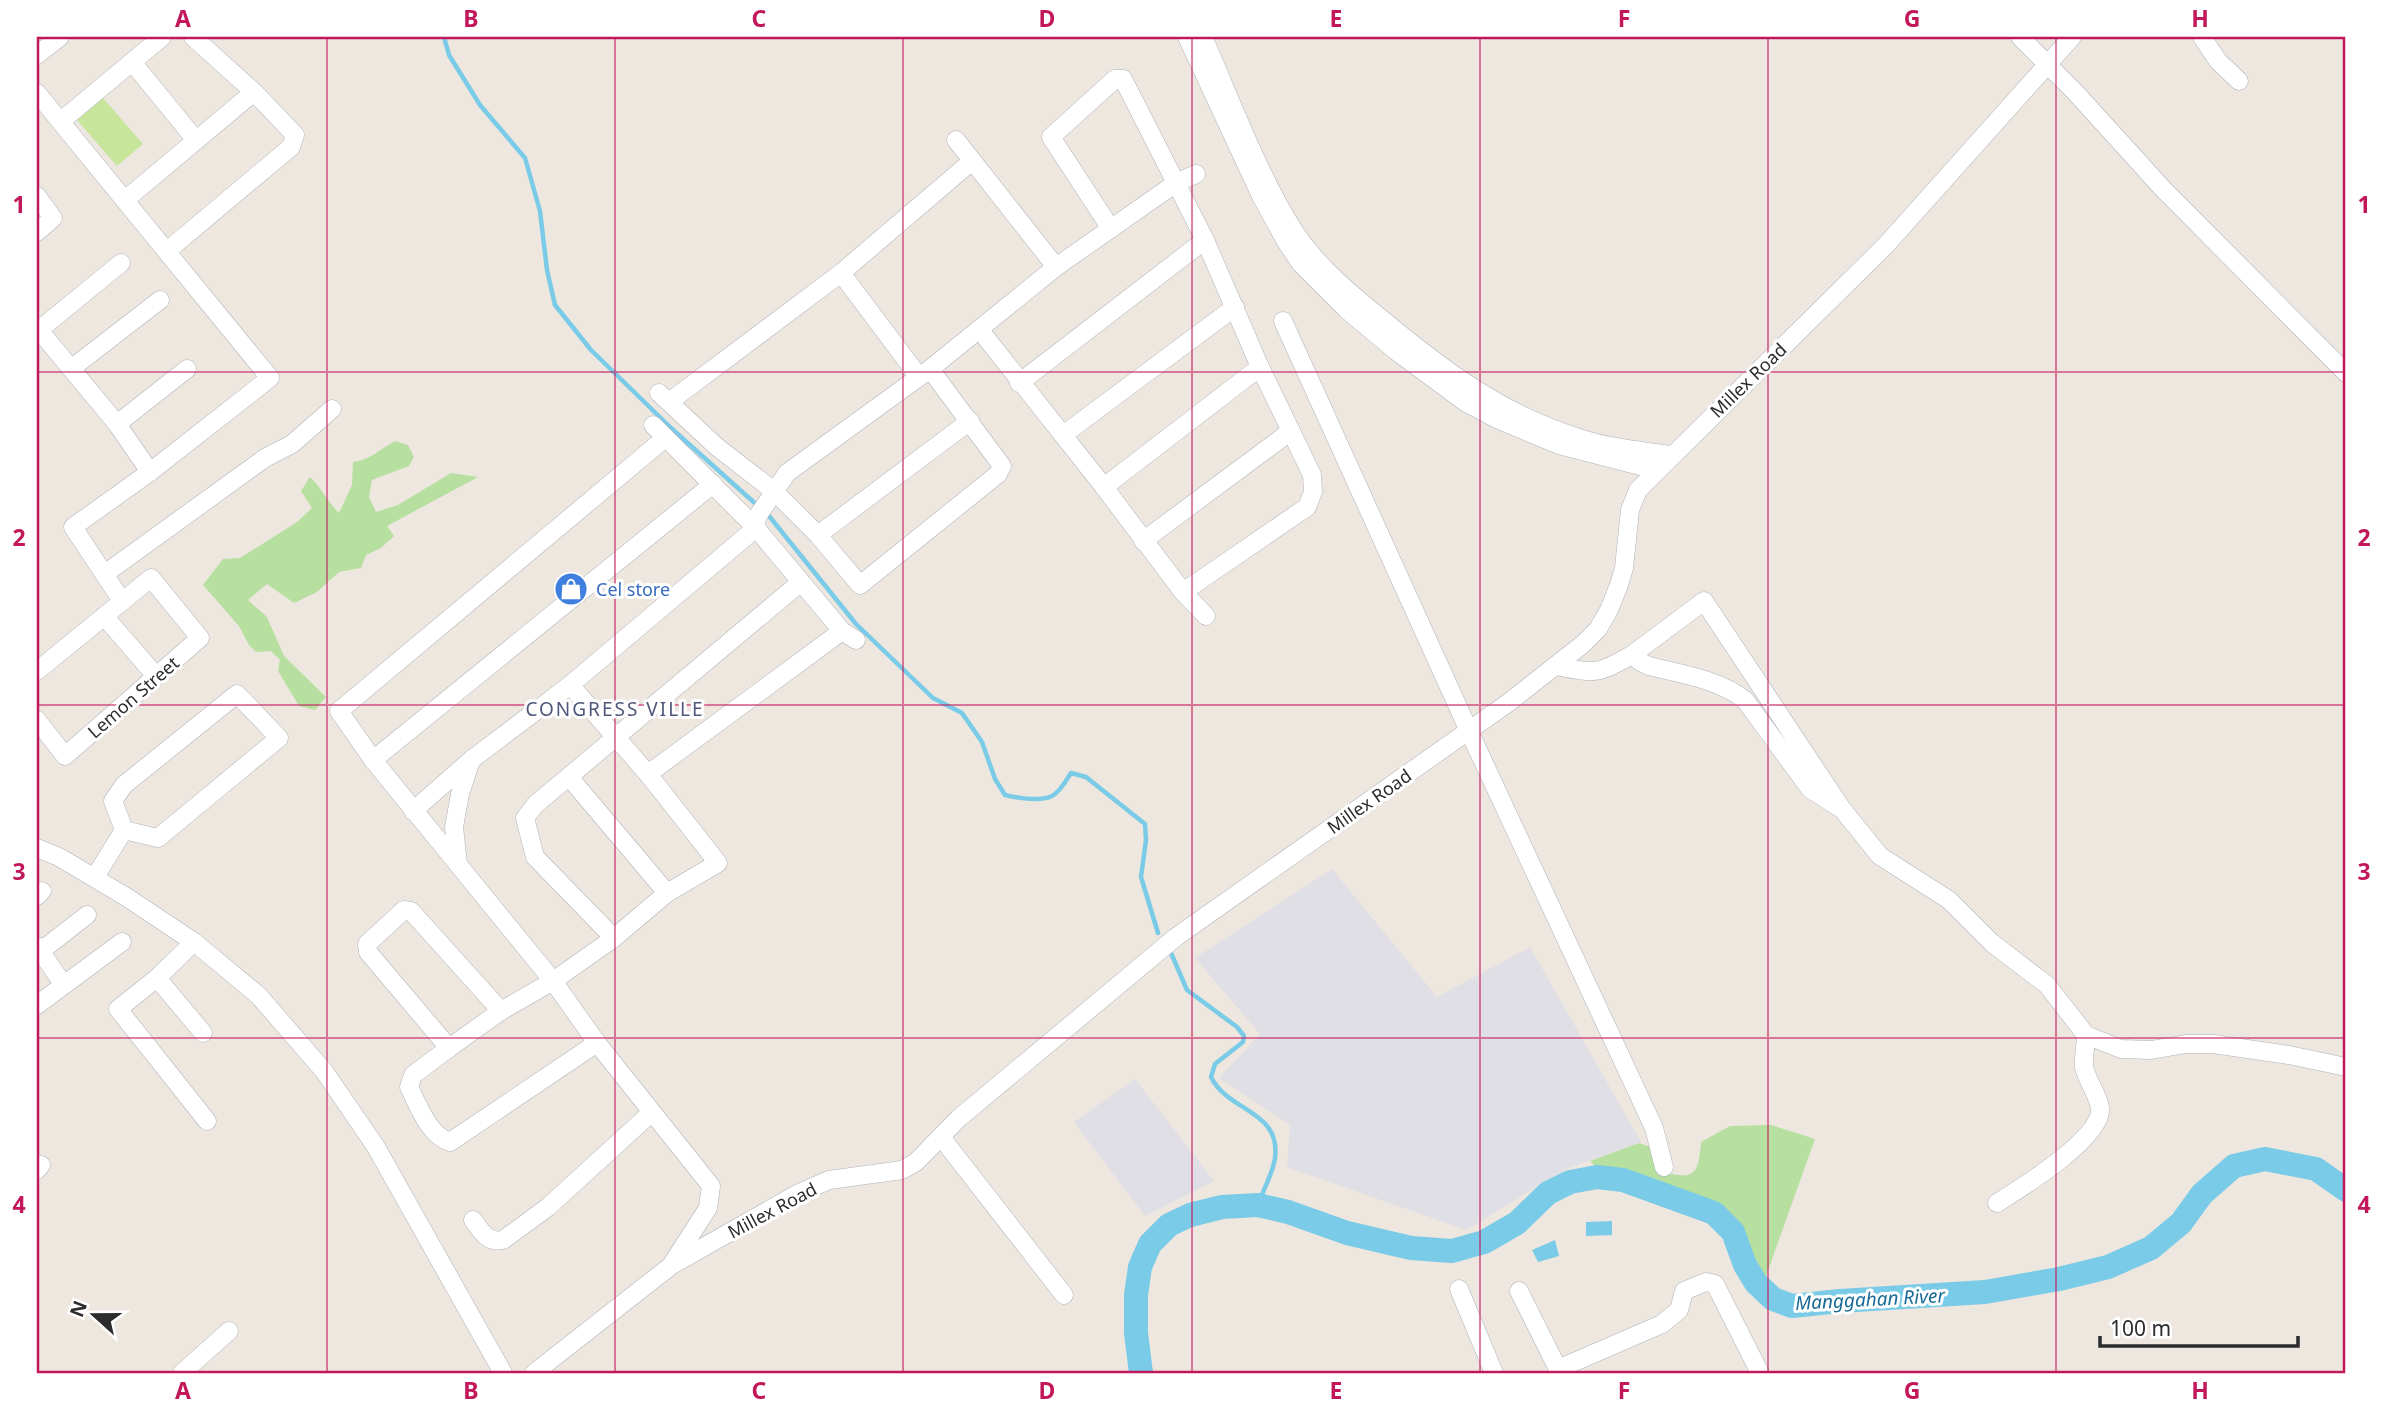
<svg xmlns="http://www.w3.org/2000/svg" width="2383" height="1410" viewBox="0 0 2383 1410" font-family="'Noto Sans',sans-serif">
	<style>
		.industrial { fill: #e1dfe6 }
		.green { fill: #b6dfa0 }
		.pitch { fill: #c7e69c }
		.water { fill: #7acbe7 }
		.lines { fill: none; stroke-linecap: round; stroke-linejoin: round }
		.stream { stroke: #7acbe7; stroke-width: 4.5 }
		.river { stroke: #7acbe7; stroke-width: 24 }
		.minor-casing { stroke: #b0b2bb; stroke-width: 19 }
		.minor { stroke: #fff; stroke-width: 18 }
		.grid { fill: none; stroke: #c2185b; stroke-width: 2; stroke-opacity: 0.55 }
		.labels { text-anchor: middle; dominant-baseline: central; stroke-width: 6; stroke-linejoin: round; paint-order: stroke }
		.street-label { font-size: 18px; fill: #2c2c2c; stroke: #fff }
		.shop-label { font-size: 18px; fill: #366cbe; stroke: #fff; text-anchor: start }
		.neighbourhood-label { font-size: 19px; letter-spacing: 2px; fill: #4f577a; stroke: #fff }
		.water-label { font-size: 19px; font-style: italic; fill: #176a96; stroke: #fff }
		.neatline { fill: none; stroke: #c2185b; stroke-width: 2.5 }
		.grid-label { font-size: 23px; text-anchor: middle; font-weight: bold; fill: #c2185b }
	</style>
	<rect width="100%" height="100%" fill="#ede7df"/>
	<g class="industrial">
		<polygon points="1332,869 1437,997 1530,947 1641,1142 1566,1169 1466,1230 1287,1167 1290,1125 1219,1078 1260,1034 1195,958"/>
		<polygon points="1135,1079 1214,1181 1145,1216 1074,1122"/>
	</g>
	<g class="green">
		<path d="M395,441L408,445L414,457L409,466L372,480L369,497L376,512L398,505L451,473L478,477L387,526L394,536L381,548L366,555L361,568L339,572L317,592L294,603L267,584L248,600L267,617L284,656L326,697L315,710L299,706L278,671L280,660L271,651L256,652L249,645L239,626L203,585L223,559L240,558L297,522L312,508L301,491L310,477C322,488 327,502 339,513L352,485L353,462C370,460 379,450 395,441Z"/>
		<path d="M1771,1125L1815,1139L1766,1276L1758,1270L1737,1219L1713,1205L1619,1171L1598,1169L1590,1161L1639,1143L1660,1150V1172C1695,1179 1698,1177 1701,1142L1730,1126Z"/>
	</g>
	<polygon class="pitch" points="103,98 143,144 117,166 77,120"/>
	<g class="water">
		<polygon points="1612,1221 1612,1235 1586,1236 1586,1222"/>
		<polygon points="1555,1240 1559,1256 1538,1262 1532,1250"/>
	</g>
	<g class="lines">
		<g class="stream">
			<polyline points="444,37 449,55 480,105 525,158 540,211 547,270 555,305 591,350 671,428 758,506"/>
			<path d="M765,511L856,624L933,698L962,713L982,742L995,779L1005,795C1018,798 1039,802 1052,796C1060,792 1066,781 1071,773L1086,777L1145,824L1146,840L1141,877L1158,933"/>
			<path d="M1171,953L1187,990L1237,1027L1244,1036L1243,1042L1215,1064L1211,1077C1228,1112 1281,1110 1275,1158C1273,1173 1263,1190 1258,1205"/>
		</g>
		<polyline class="river" points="1141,1373 1136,1333 1136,1295 1140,1267 1150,1244 1169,1225 1190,1215 1222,1207 1258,1205 1288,1212 1347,1233 1411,1248 1452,1251 1484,1242 1517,1223 1548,1193 1570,1182 1597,1177 1623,1180 1714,1213 1733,1232 1745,1265 1756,1283 1773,1299 1792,1306 1840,1301 1985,1292 2059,1279 2108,1267 2151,1248 2181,1223 2202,1194 2234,1166 2265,1159 2316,1169 2346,1190"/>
		<defs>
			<g id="minor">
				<polyline points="1187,37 1261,196 1285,240 1301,264 1346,309 1396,351 1465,402 1499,420 1559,445 1656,470"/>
				<path d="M1203,37C1231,100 1259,177 1296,234C1318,267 1352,295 1383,320C1449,375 1508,418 1592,442C1618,449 1645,451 1671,455"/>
				<polyline points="2020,37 2075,92 2164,190 2346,373"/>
				<polyline points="2202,37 2218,61 2239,81"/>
				<polyline points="37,55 60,37"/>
				<polyline points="132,62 195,139"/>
				<polyline points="37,93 270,378 150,472 73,527 122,601"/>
				<polyline points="61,121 162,37"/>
				<polyline points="956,140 1056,267"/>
				<polyline points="37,196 53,218 37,232"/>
				<polyline points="125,200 254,92"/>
				<polyline points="1111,229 1051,137 1115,79 1123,79 1205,240 1260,367 1312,475 1313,492 1307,507 1183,592"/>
				<polyline points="167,251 291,147 295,135 254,92 193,37"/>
				<polyline points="121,263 39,330 117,424 150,472"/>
				<polyline points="841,273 919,377"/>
				<polyline points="1283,321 1469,731 1654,1128 1664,1167"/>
				<polyline points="979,329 1104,487 1183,592 1206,616"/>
				<polyline points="72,368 160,300"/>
				<polyline points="1019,383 1205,240"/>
				<polyline points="659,393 717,447 774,491 818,535 860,585 998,474 1002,466 930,369"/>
				<polyline points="669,402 841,273 972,161"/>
				<polyline points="117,424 187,369"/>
				<polyline points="653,425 756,528 842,631 856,640"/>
				<polyline points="1063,435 1235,307"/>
				<polyline points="664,439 339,711 373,760 553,981 597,1043 711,1186 708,1208 672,1264"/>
				<polyline points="1104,487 1260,367"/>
				<polyline points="818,535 970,421"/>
				<polyline points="1143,541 1291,431"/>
				<polyline points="106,573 265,458 292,444 332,409"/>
				<polyline points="104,616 156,676"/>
				<path d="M1555,666C1596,673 1596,676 1633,654"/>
				<polyline points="37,671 151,578 200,638 65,756 37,720"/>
				<path d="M570,685L648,774L718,863L667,893L614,938L553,981L501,1011L449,1048L413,1075L409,1087C418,1105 429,1136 450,1142L597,1043"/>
				<polyline points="373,760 713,484"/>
				<polyline points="648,774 842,631"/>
				<polyline points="569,777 667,893"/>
				<path d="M1842,809L1704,601L1633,654L1639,661L1649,666C1681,674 1718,679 1745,700L1810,789L1842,809L1880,856L1949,900L1992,943L2047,985L2086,1035L2121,1049L2151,1050L2186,1044H2213L2289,1055L2346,1067"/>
				<polyline points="413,811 471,760 570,685 756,528 757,517 787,473 930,369 1056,267 1176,183 1196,174"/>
				<polyline points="37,848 59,857 128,898 194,942 258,995 324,1071 376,1147 503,1373"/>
				<polyline points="458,864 454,827 460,794 470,763"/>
				<polyline points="95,877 124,830 113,801 124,785 237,694 279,738 158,838 124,830"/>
				<polyline points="37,896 42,891"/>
				<polyline points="614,938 535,857 525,818 536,804 801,582"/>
				<polyline points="194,942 157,978 118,1009 207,1121"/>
				<polyline points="37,946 63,984"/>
				<polyline points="37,954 87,915"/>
				<polyline points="157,978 203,1033"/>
				<polyline points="37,1005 122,942"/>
				<polyline points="449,1048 368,952 367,944 404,910 411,911 501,1011"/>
				<polyline points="941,1137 1064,1295"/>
				<polyline points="37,1170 41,1165"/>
				<path d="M1997,1203C2021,1188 2104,1137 2100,1108C2098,1094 2087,1081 2084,1067C2083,1058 2086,1045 2086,1035"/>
				<path d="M473,1220C482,1232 487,1243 503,1240L548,1207L652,1112"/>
				<polyline points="1459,1289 1494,1373"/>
				<polyline points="1519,1291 1560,1373"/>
				<polyline points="1558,1369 1662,1324 1679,1310 1684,1291 1706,1282 1715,1284 1760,1373"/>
				<polyline points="182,1373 229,1331"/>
				<polyline points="534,1373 672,1265 797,1194 829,1180 902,1170 916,1162 959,1118 1176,937 1508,703 1583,644 1598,629 1609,610 1619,585 1624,568 1630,510 1638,490 1886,245 2072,37"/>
			</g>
		</defs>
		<use href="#minor" class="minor-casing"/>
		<use href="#minor" class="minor"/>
	</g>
	<path class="grid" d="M327,37V1373M615,37V1373M903,37V1373M1192,37V1373M1480,37V1373M1768,37V1373M2056,37V1373M37,372H2346M37,705H2346M37,1038H2346"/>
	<defs>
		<symbol id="shop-disc" viewBox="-11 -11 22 22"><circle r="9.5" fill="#3f7fe0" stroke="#fff"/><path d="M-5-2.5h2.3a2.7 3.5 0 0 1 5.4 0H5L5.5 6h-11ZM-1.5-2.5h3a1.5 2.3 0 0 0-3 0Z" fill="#fff"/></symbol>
	</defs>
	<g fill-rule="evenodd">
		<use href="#shop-disc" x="552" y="570" width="38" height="38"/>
	</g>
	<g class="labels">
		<g class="street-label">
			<text transform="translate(1748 380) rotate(-44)">Millex Road</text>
			<text transform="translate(133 697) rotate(-41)">Lemon Street</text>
			<text transform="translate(1369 801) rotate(-35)">Millex Road</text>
			<text transform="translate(772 1210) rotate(-28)">Millex Road</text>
		</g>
		<g class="shop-label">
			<text x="596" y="589">Cel store</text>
		</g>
		<g class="neighbourhood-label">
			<text x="615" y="709">CONGRESS VILLE</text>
		</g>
		<g class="water-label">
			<text transform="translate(1870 1299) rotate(-3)">Manggahan River</text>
		</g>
	</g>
	<rect width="2383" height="1410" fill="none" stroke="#ffffff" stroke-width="77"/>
	<g transform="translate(94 1315) rotate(291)" stroke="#ffffff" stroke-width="5" paint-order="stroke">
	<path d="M0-5L12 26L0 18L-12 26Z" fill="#2c2c2c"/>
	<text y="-10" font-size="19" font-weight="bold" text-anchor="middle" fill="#2c2c2c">N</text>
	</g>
	<path d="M2100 1336v10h198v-10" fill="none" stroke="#2c2c2c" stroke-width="3.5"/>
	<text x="2110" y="1336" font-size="21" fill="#2c2c2c" stroke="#ffffff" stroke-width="5" paint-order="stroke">100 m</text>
	<rect x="38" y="38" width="2306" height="1334" class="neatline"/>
	<g class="grid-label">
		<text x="183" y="27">A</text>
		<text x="471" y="27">B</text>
		<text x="759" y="27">C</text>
		<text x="1047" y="27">D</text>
		<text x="1336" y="27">E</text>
		<text x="1624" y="27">F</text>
		<text x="1912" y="27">G</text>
		<text x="2200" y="27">H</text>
		<text x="19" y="213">1</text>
		<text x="2364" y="213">1</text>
		<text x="19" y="546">2</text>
		<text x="2364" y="546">2</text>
		<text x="19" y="880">3</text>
		<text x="2364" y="880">3</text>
		<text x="19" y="1213">4</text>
		<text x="2364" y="1213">4</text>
		<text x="183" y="1399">A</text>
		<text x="471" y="1399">B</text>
		<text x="759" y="1399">C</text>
		<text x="1047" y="1399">D</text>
		<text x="1336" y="1399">E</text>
		<text x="1624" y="1399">F</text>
		<text x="1912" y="1399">G</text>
		<text x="2200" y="1399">H</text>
	</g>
</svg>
